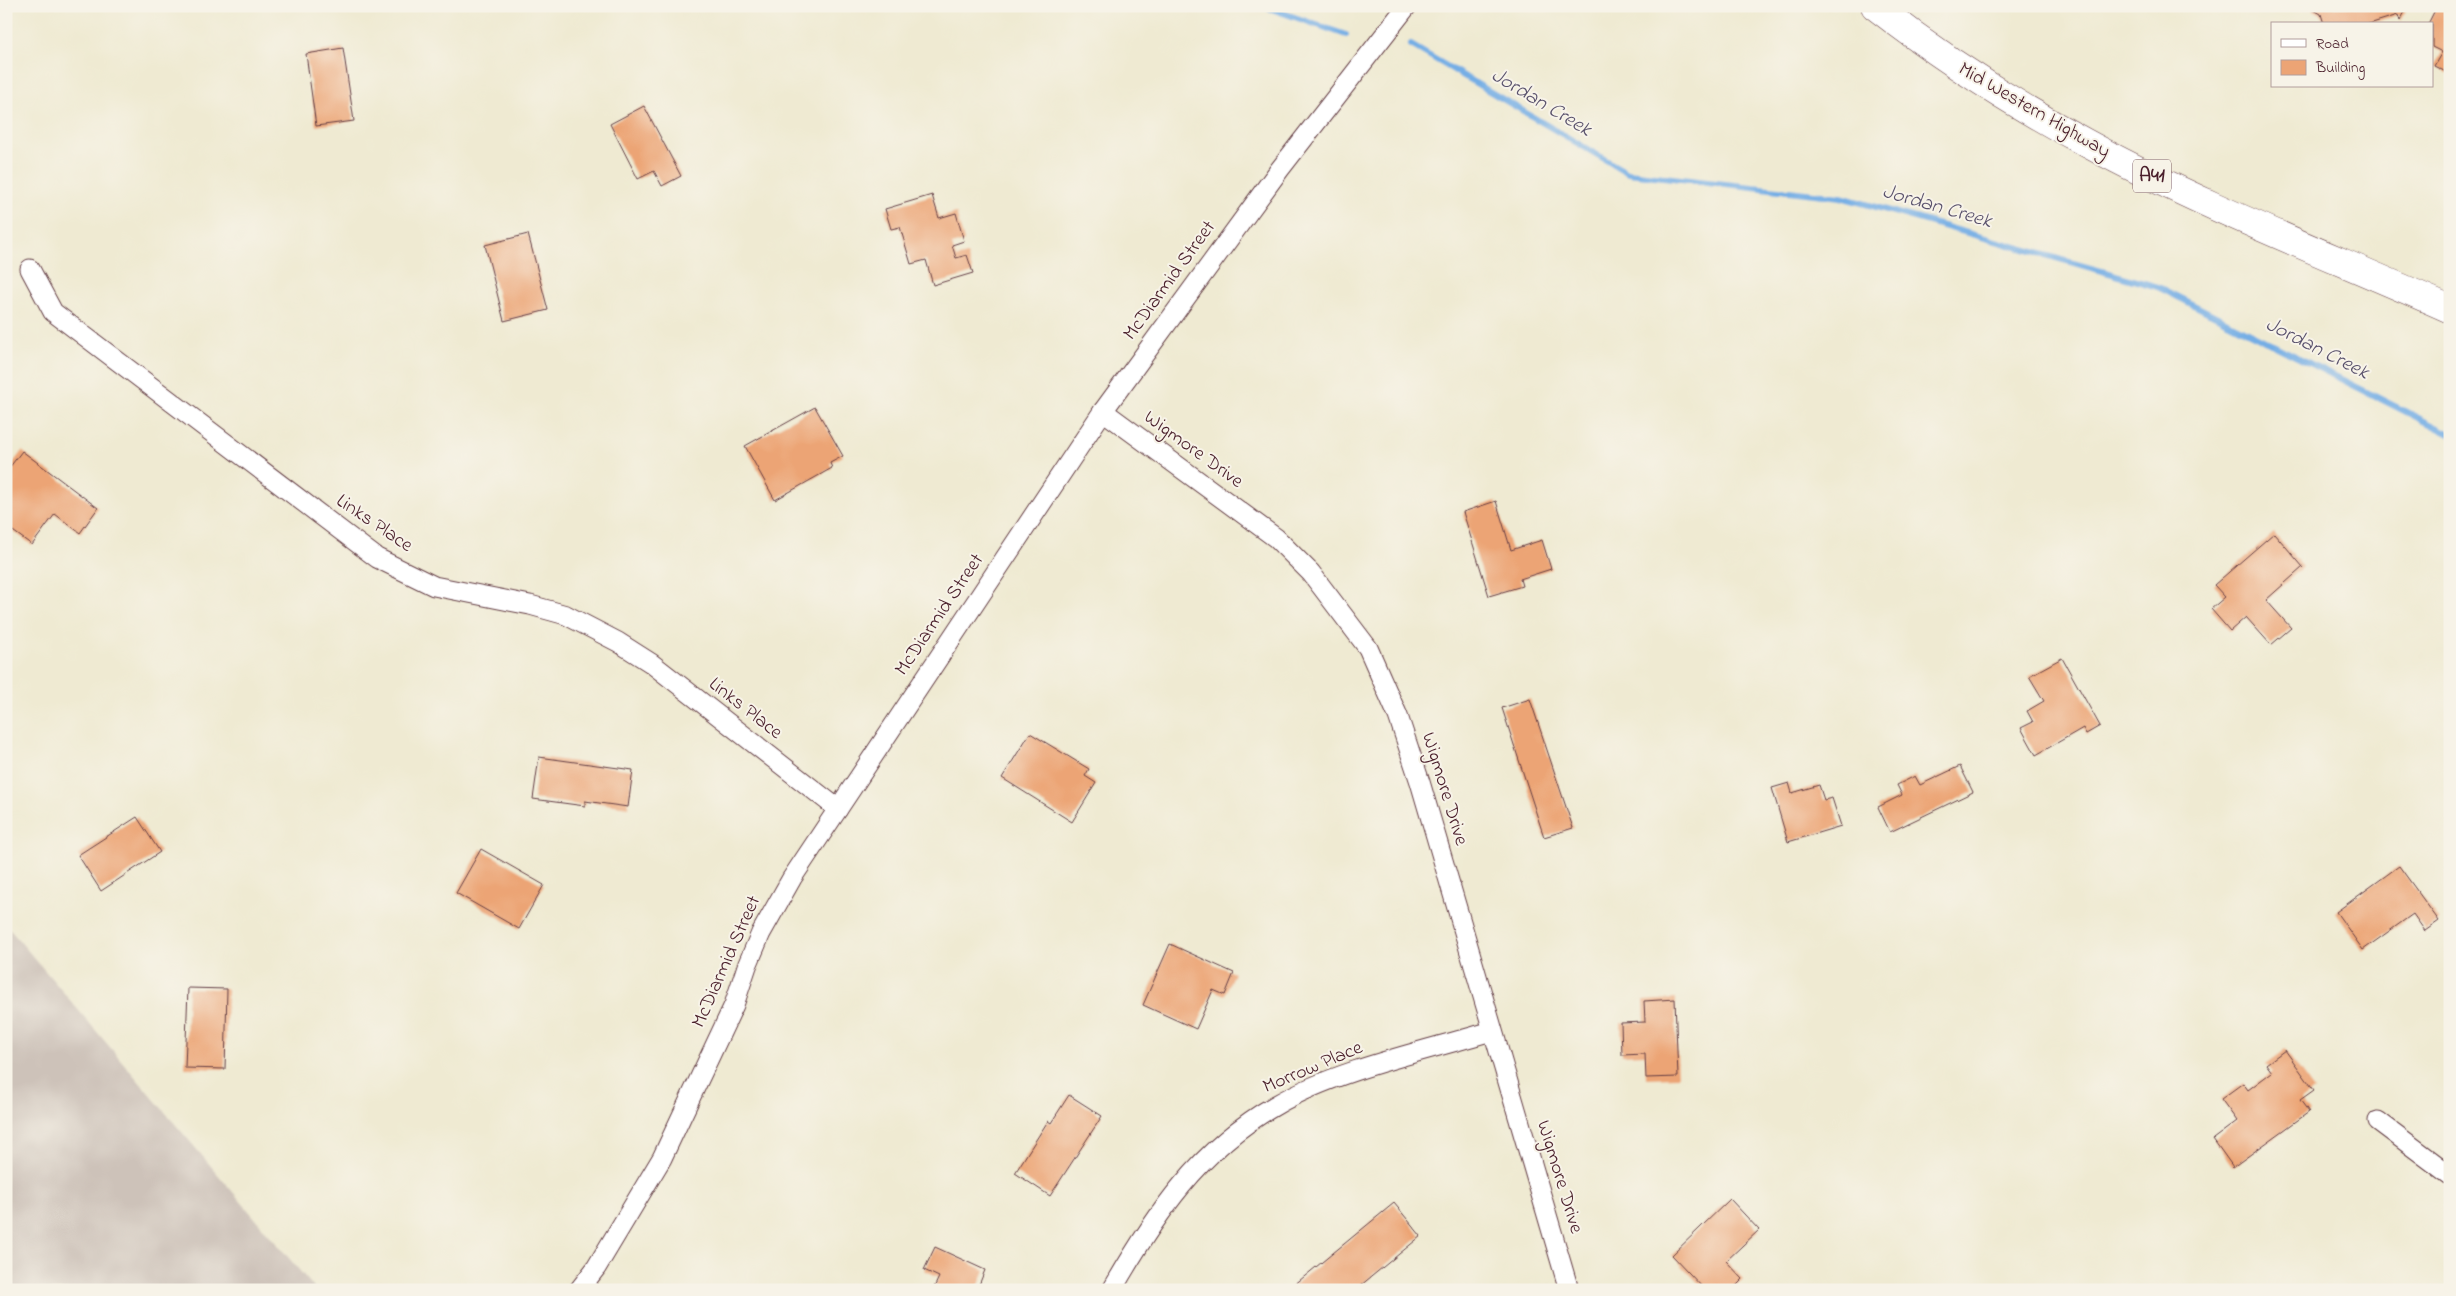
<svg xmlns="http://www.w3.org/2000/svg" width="2456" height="1296" viewBox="0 0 2456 1296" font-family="'Indie Flower',sans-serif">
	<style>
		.industrial { fill: #cdc2b9 }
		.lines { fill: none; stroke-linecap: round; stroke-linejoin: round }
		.stream { stroke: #75aee5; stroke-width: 6 }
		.building { fill: #eca475 }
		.street-casing { stroke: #633d44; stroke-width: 21 }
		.highway-casing { stroke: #633d44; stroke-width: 29 }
		.street { stroke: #fff; stroke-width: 19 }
		.highway { stroke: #fff; stroke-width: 28 }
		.labels { text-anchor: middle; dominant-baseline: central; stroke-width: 4; stroke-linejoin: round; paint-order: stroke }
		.shield { fill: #f7f3e8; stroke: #7e5f64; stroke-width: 1 }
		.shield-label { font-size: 19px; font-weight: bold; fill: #4a1f2b }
		.street-label { font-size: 20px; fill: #4a1f2b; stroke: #f7f3e8 }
		.water-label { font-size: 21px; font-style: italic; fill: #59516c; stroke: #f7f3e8 }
	</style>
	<rect width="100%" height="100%" fill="#f7f3e8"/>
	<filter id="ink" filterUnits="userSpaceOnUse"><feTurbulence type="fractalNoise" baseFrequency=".02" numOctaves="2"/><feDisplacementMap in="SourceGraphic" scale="10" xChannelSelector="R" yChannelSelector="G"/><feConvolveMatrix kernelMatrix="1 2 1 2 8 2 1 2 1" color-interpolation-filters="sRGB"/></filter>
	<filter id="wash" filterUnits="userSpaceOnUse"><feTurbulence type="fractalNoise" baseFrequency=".0096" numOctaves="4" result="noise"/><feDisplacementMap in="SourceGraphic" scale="20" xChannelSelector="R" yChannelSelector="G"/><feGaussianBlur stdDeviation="1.12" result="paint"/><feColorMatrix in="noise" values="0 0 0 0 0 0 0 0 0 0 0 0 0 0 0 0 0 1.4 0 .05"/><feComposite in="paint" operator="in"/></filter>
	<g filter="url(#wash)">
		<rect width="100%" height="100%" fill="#efead2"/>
		<polygon class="industrial" points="6,925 97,1032 316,1290 6,1290"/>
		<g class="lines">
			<g class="stream">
				<polyline points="1263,6 1346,35"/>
				<polyline points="1411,45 1628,173 1841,197 2158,287 2450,434"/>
			</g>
		</g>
		<g id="blocks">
			<g class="building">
				<polygon points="2312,6 2408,6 2400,21 2398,15 2369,24 2324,24 2321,14 2314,10"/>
				<polygon points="2437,6 2450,8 2450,74 2434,66 2442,52 2432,47 2432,24 2428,24"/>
				<polygon points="343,48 354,121 316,126 306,54"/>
				<polygon points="644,106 681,176 662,186 654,171 638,179 610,124"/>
				<polygon points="932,195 939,218 956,213 964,241 952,245 956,258 967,255 973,273 933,285 926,260 911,264 900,227 891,229 885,209"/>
				<polygon points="528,234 548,310 504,321 485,245"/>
				<polygon points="815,407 843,456 830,463 832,468 775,500 745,446"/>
				<polygon points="22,451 98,508 80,533 55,514 32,545 6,526 6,472"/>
				<polygon points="1496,501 1511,550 1542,540 1551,569 1520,579 1522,586 1489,596 1463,512"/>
				<polygon points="2274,533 2303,567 2266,600 2291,628 2271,645 2246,617 2230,631 2211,609 2225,597 2214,585"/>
				<polygon points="2062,658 2100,726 2086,734 2083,728 2036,755 2021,728 2033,722 2027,711 2044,701 2029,676"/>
				<polygon points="1530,699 1573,828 1544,837 1502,708"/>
				<polygon points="1030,733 1089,769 1085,776 1096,783 1072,822 1002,778"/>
				<polygon points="539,757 633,770 628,807 585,801 585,806 533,799"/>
				<polygon points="1960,766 1973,792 1890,832 1878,807 1902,795 1897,785 1915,776 1920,785"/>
				<polygon points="1789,783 1792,793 1819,785 1824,800 1832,798 1841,826 1788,842 1772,788"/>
				<polygon points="137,817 160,852 101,891 78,855"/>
				<polygon points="481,849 544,885 519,929 456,893"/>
				<polygon points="2399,866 2439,921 2425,931 2413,914 2363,950 2336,912"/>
				<polygon points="1170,944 1234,973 1225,995 1213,990 1196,1029 1143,1005"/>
				<polygon points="188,988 227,989 225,1069 185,1068"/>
				<polygon points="1675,999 1678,1077 1646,1078 1645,1054 1622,1055 1621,1023 1645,1022 1644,1001"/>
				<polygon points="2285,1050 2314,1090 2300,1100 2309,1112 2233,1167 2213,1139 2237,1121 2221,1099 2243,1083 2248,1090 2272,1072 2266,1064"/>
				<polygon points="1069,1095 1102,1116 1050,1196 1015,1173 1048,1121 1051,1123"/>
				<polygon points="1730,1199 1759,1230 1726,1261 1743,1279 1732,1290 1705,1290 1672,1255"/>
				<polygon points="1394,1203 1421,1236 1355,1290 1288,1290"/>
				<polygon points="935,1247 985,1270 977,1290 933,1290 939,1277 924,1270"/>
			</g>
		</g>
	</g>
	<g filter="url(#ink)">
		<use href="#blocks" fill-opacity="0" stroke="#633d44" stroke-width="1"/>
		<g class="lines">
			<defs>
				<g id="street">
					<polyline points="30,269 53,312 377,558 434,586 530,605 566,615 618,642 651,663 838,809"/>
					<polyline points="1103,411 1276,538 1311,573 1368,648 1398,716 1420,782 1569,1290"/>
					<polyline points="2378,1121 2450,1175"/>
					<polyline points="579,1290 596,1268 662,1158 734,1005 747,966 761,933 792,878 1103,411 1280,169 1407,6"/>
					<path d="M1112,1290C1155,1215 1200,1148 1276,1105C1336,1070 1425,1051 1492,1031"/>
				</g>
				<path id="highway" d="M1875,6C1942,58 2013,104 2088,144C2204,207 2329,255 2450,309"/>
			</defs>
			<use href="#street" class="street-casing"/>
			<use href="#highway" class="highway-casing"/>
			<use href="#street" class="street"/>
			<use href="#highway" class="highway"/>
		</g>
	</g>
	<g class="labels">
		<rect class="shield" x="2133" y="159.5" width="38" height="33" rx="4"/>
		<g class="shield-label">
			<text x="2152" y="176">A41</text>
		</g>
		<g class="street-label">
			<text transform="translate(2034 111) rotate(30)">Mid Western Highway</text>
			<text transform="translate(1170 281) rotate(-54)">McDiarmid Street</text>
			<text transform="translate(1193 450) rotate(36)">Wigmore Drive</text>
			<text transform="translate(374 524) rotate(34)">Links Place</text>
			<text transform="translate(940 615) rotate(-56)">McDiarmid Street</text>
			<text transform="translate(745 709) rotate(38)">Links Place</text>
			<text transform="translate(1444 789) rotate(73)">Wigmore Drive</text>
			<text transform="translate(727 962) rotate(-66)">McDiarmid Street</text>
			<text transform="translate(1313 1068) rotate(-23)">Morrow Place</text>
			<text transform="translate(1559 1177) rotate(73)">Wigmore Drive</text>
		</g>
		<g class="water-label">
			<text transform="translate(1541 103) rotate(31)">Jordan Creek</text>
			<text transform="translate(1937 207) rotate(16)">Jordan Creek</text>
			<text transform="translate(2317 349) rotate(27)">Jordan Creek</text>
		</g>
	</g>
	<rect width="2456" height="1296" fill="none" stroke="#f7f3e8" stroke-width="25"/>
	<rect x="2271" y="22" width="162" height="65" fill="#f7f3e8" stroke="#b29e9c"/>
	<rect x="2281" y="39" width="25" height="8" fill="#ffffff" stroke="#b29e9c"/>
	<text x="2316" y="48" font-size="15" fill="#4a1f2b">Road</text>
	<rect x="2281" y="60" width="25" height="15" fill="#eca475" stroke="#b29e9c"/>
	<text x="2316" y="72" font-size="15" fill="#4a1f2b">Building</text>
</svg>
